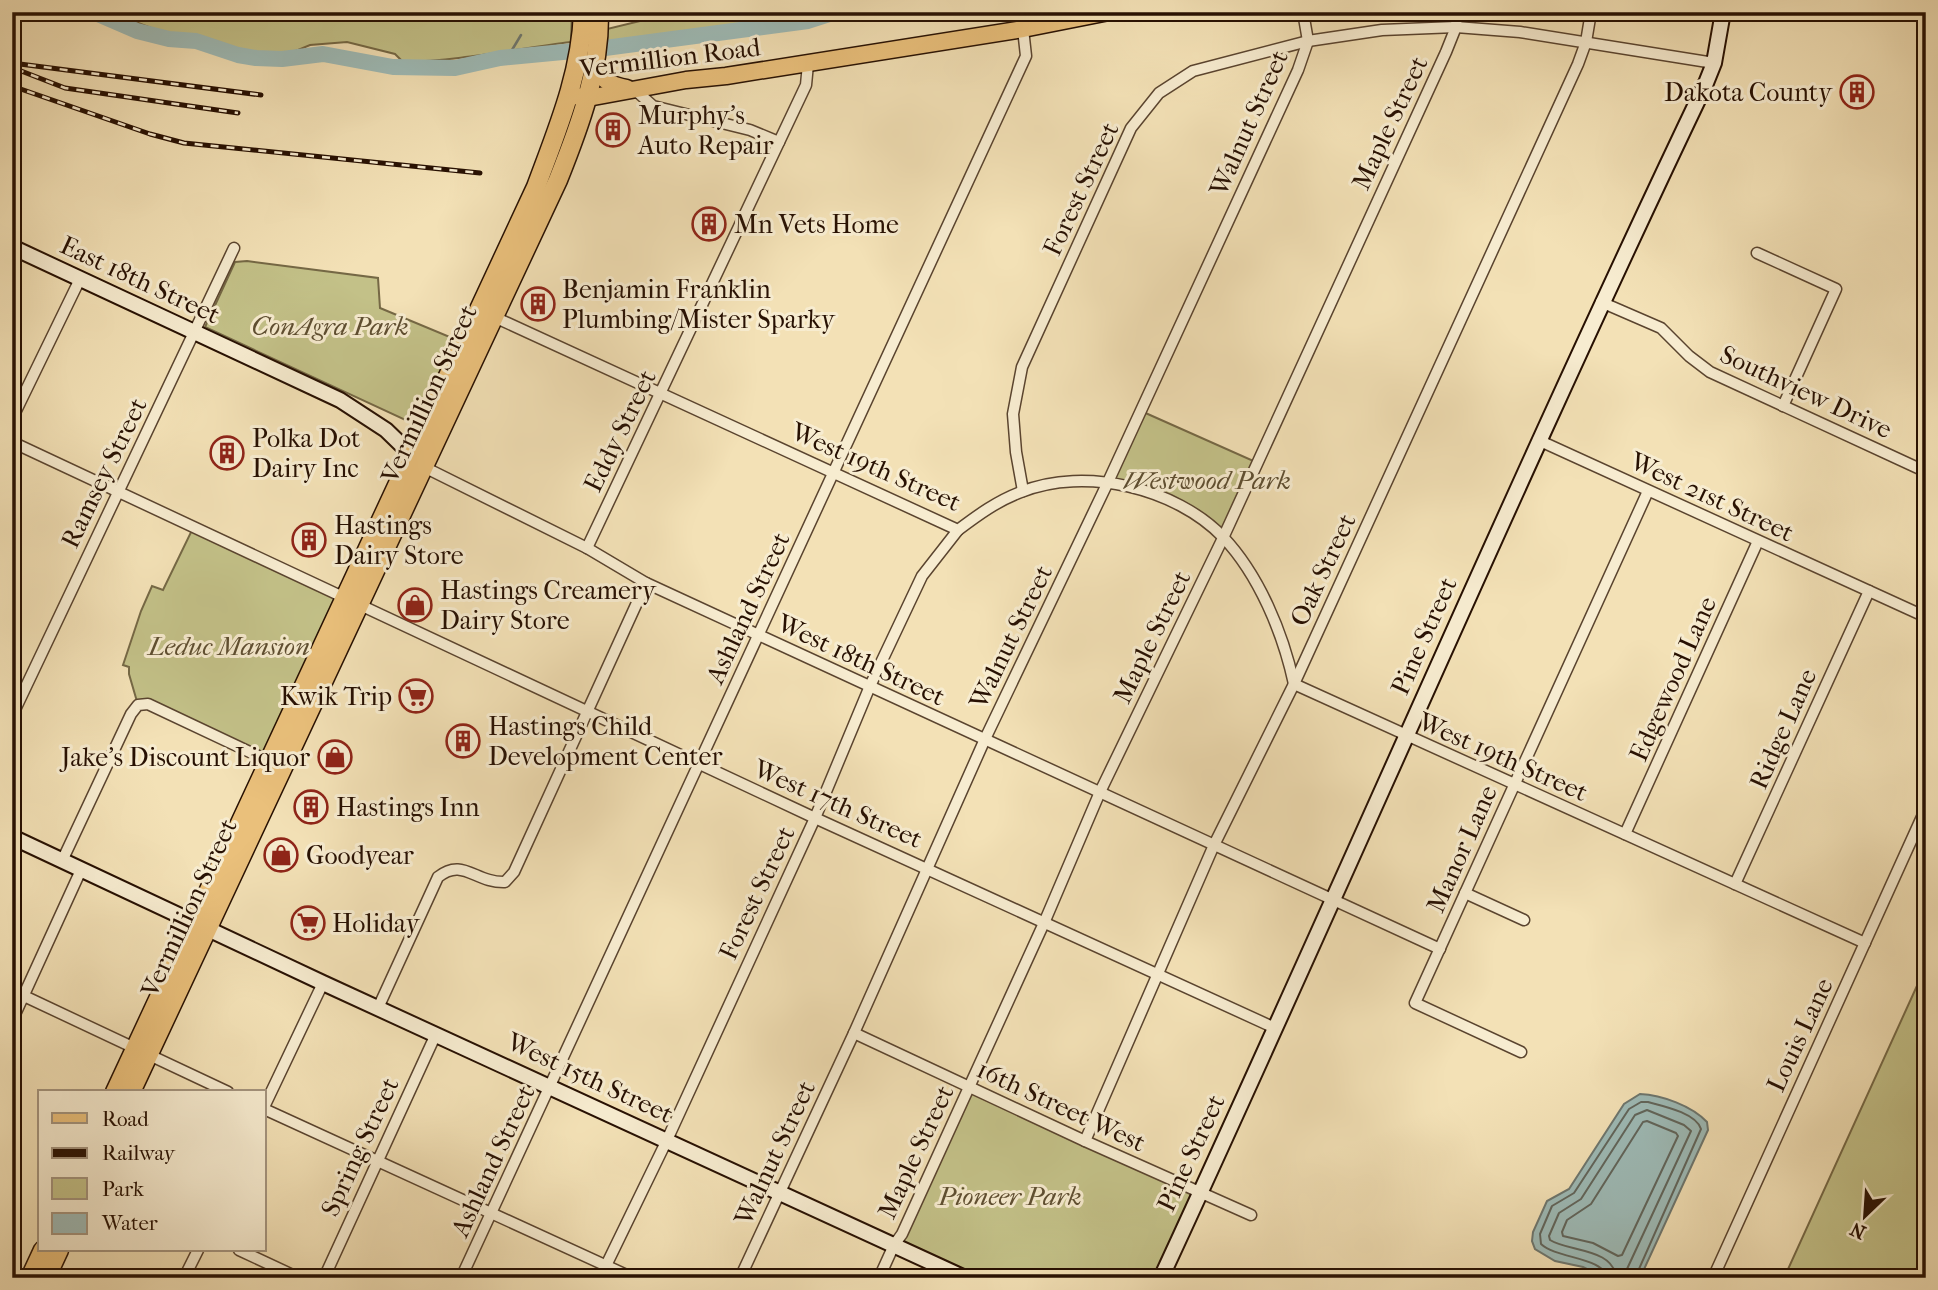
<svg xmlns="http://www.w3.org/2000/svg" width="1938" height="1290" viewBox="0 0 1938 1290" font-family="'IM FELL French Canon',serif">
	<style>
		.green { fill: #c3c188; stroke: #756845; stroke-width: 2 }
		.water { fill: #9ebbb7; stroke: #6e776f; stroke-width: 2 }
		.lines { fill: none; stroke-linecap: round; stroke-linejoin: round }
		.shore { stroke: #62665c; stroke-width: 2 }
		.stream { stroke: #6e776f; stroke-width: 2.5 }
		.river { stroke: #9ebbb7; stroke-width: 16 }
		.street-casing { stroke: #5a442f; stroke-width: 13 }
		.secondary-casing { stroke: #271002; stroke-width: 18 }
		.primary-casing { stroke: #271002; stroke-width: 19 }
		.highway-casing { stroke: #271002; stroke-width: 21 }
		.street { stroke: #f7ecd0; stroke-width: 10 }
		.secondary { stroke: #f7ecd0; stroke-width: 14 }
		.primary { stroke: #eac07b; stroke-width: 16 }
		.highway { stroke: #eac07b; stroke-width: 18 }
		.rail-casing { stroke: #271002; stroke-width: 5 }
		.rail { stroke: #f7ecd0; stroke-width: 2.5; stroke-dasharray: 8; stroke-linecap: butt }
		.labels { text-anchor: middle; dominant-baseline: central; stroke-width: 6; stroke-linejoin: round; paint-order: stroke }
		.street-label { font-size: 26px; fill: #271002; stroke: #f7ecd0 }
		.poi-label { font-size: 26px; fill: #271002; stroke: #f7ecd0; text-anchor: start }
		.park-label { font-size: 26px; font-style: italic; fill: #5e4e31; stroke: #f7ecd0 }
	</style>
	<rect width="100%" height="100%" fill="#f3e1b6"/>
	<filter id="stains"><feTurbulence type="fractalNoise" baseFrequency=".00286" numOctaves="4"/><feColorMatrix values="0 0 0 0 .2 0 0 0 0 .09 0 0 0 0 .02 0 0 0 .5 -.17"/></filter>
	<radialGradient id="worn" r=".72"><stop offset=".6" stop-color="#630" stop-opacity="0"/><stop offset="1" stop-color="#630" stop-opacity=".3"/></radialGradient>
	<g class="green">
		<path d="M110,12H572L571,42C515,49 459,61 403,62L395,54L347,42L310,45L286,55L260,56L191,37L169,35Z"/>
		<polygon points="677,12 836,12 808,21 605,48 607,29"/>
		<polygon points="247,261 378,278 380,308 457,340 414,424 205,327 235,262"/>
		<polygon points="1141,411 1258,463 1223,538 1187,509 1108,482"/>
		<polygon points="193,528 346,599 270,761 148,704 138,705 129,674 129,667 123,665 141,611 152,586 163,590"/>
		<polygon points="1926,966 1926,1278 1784,1278"/>
		<polygon points="970,1087 1200,1192 1161,1278 965,1278 894,1245"/>
	</g>
	<path class="water" d="M1640,1094C1662,1095 1692,1106 1707,1122L1708,1130L1640,1278H1605L1583,1267L1555,1261L1535,1249L1532,1241L1533,1232L1547,1201L1569,1189L1624,1104Z"/>
	<g class="lines">
		<g class="shore">
			<polygon points="1647,1121 1676,1133 1678,1136 1622,1255 1618,1256 1593,1243 1563,1236 1562,1232 1567,1220 1591,1204 1643,1122"/>
			<path d="M1607,1278C1604,1257 1557,1259 1541,1244L1540,1234L1552,1206L1574,1193L1629,1109L1641,1102H1648C1663,1106 1696,1113 1701,1129L1635,1278"/>
			<path d="M1616,1278C1614,1248 1569,1252 1550,1240L1549,1236L1559,1213L1581,1199L1635,1115L1647,1110L1684,1125L1691,1131L1627,1269L1626,1278"/>
		</g>
		<g class="stream">
			<polyline points="1030,12 1030,16"/>
			<polyline points="500,58 512,50 521,35"/>
		</g>
		<polyline class="river" points="93,12 137,31 169,39 196,41 238,55 256,58 282,59 323,54 393,67 455,68 500,58 605,48 808,21 836,12"/>
		<defs>
			<g id="street">
				<polyline points="634,89 653,106 750,130 779,142"/>
				<polyline points="1757,253 1836,289 1783,406"/>
				<polyline points="1601,302 1661,328 1689,356 1710,372 1920,469 1926,468"/>
				<path d="M490,315L958,530C978,515 997,501 1021,492C1085,466 1176,488 1223,537C1259,575 1283,633 1294,684L1865,943"/>
				<polyline points="12,419 80,279"/>
				<polyline points="1538,440 1926,617"/>
				<polyline points="12,442 815,818 1275,1028"/>
				<polyline points="424,467 587,548 646,583 1440,949"/>
				<polyline points="1023,491 1016,452 1013,414 1022,367 1131,128 1159,93 1193,71 1308,41 1382,30 1456,27 1520,32 1714,63"/>
				<polyline points="587,548 806,85 808,64"/>
				<polyline points="12,716 234,248"/>
				<polyline points="1625,834 1758,541"/>
				<polyline points="62,861 131,714 138,705 148,704 271,762"/>
				<polyline points="1735,884 1869,591"/>
				<polyline points="1465,893 1524,920"/>
				<polyline points="24,996 228,1092"/>
				<path d="M378,1008L438,877C463,857 475,883 505,882L514,872L646,583"/>
				<polyline points="12,1021 81,870"/>
				<polyline points="854,1033 1085,1141 1251,1215"/>
				<polyline points="1521,1052 1415,1003 1648,491"/>
				<polyline points="264,1107 323,983"/>
				<polyline points="264,1109 633,1278"/>
				<polyline points="1085,1141 1214,845 1294,684 1578,64 1586,42 1591,12"/>
				<polyline points="239,1250 299,1278"/>
				<polyline points="184,1278 198,1250"/>
				<polyline points="324,1278 436,1034"/>
				<polyline points="461,1278 1026,56 1023,29"/>
				<polyline points="600,1278 667,1140 815,818 870,686 922,576 958,530"/>
				<polyline points="740,1278 854,1033 985,739 1108,482 1298,70 1308,41 1303,12"/>
				<polyline points="879,1278 894,1245 902,1234 1044,923 1100,792 1223,538 1446,52 1456,27 1457,12"/>
				<polyline points="1713,1278 1926,808"/>
			</g>
			<g id="secondary">
				<polyline points="12,247 340,400 386,430 418,461"/>
				<polyline points="12,837 323,983 965,1278"/>
				<path d="M1161,1278C1345,881 1517,478 1706,83L1714,63L1723,12"/>
			</g>
			<g id="primary">
				<path d="M595,68C604,82 611,85 627,88"/>
				<polyline points="569,95 588,98 686,80 726,76 1023,29 1109,12"/>
			</g>
			<g id="highway">
				<path d="M115,1092L536,187C557,130 581,74 583,12"/>
				<path d="M131,1092L558,180C580,125 600,72 599,12"/>
				<polyline points="30,1278 43,1250"/>
				<polyline points="46,1278 59,1250"/>
			</g>
		</defs>
		<use href="#street" class="street-casing"/>
		<use href="#secondary" class="secondary-casing"/>
		<use href="#primary" class="primary-casing"/>
		<use href="#highway" class="highway-casing"/>
		<use href="#street" class="street"/>
		<use href="#secondary" class="secondary"/>
		<use href="#primary" class="primary"/>
		<use href="#highway" class="highway"/>
		<defs>
			<g id="rail">
				<polyline points="12,63 261,95"/>
				<polyline points="16,69 65,88 238,113"/>
				<polyline points="12,86 150,134 184,143 480,173"/>
			</g>
		</defs>
		<use href="#rail" class="rail-casing"/>
		<use href="#rail" class="rail"/>
	</g>
	<defs>
		<symbol id="building-ring" viewBox="-11 -11 22 22"><circle r="9.5" fill="#f7ecd0" stroke="#8f2418" stroke-width="1.5"/><path d="M-4-6H4V6H1V3H-1V6H-4ZM-2.5-4.3h1.7v1.8h-1.7ZM.8-4.3h1.7v1.8H.8ZM-2.5-1h1.7V.8h-1.7ZM.8-1h1.7V.8H.8Z" fill="#8f2418"/></symbol>
		<symbol id="shop-ring" viewBox="-11 -11 22 22"><circle r="9.5" fill="#f7ecd0" stroke="#8f2418" stroke-width="1.5"/><path d="M-5-2.5h2.3a2.7 3.5 0 0 1 5.4 0H5L5.5 6h-11ZM-1.5-2.5h3a1.5 2.3 0 0 0-3 0Z" fill="#8f2418"/></symbol>
		<symbol id="supermarket-ring" viewBox="-11 -11 22 22"><circle r="9.5" fill="#f7ecd0" stroke="#8f2418" stroke-width="1.5"/><path d="M-6-5.5h2.5l.6 2H6L4.5 2H-2.5L-4.4-4H-6ZM-1.5 3.2a1.3 1.3 0 1 0 .1 0ZM3 3.2a1.3 1.3 0 1 0 .1 0Z" fill="#8f2418"/></symbol>
	</defs>
	<g fill-rule="evenodd">
		<use href="#building-ring" x="1838" y="73" width="38" height="38"/>
		<use href="#building-ring" x="594" y="111" width="38" height="38"/>
		<use href="#building-ring" x="690" y="205" width="38" height="38"/>
		<use href="#building-ring" x="519" y="285" width="38" height="38"/>
		<use href="#building-ring" x="208" y="434" width="38" height="38"/>
		<use href="#building-ring" x="290" y="521" width="38" height="38"/>
		<use href="#shop-ring" x="396" y="586" width="38" height="38"/>
		<use href="#supermarket-ring" x="397" y="677" width="38" height="38"/>
		<use href="#building-ring" x="444" y="722" width="38" height="38"/>
		<use href="#shop-ring" x="316" y="738" width="38" height="38"/>
		<use href="#building-ring" x="292" y="788" width="38" height="38"/>
		<use href="#shop-ring" x="262" y="836" width="38" height="38"/>
		<use href="#supermarket-ring" x="289" y="904" width="38" height="38"/>
	</g>
	<g class="labels">
		<g class="street-label">
			<text transform="translate(670 58) rotate(-7)">Vermillion Road</text>
			<text transform="translate(1249 123) rotate(-66)">Walnut Street</text>
			<text transform="translate(1390 123) rotate(-65)">Maple Street</text>
			<text transform="translate(1081 189) rotate(-65)">Forest Street</text>
			<text transform="translate(140 280) rotate(25)">East 18th Street</text>
			<text transform="translate(1806 392) rotate(25)">Southview Drive</text>
			<text transform="translate(429 394) rotate(-65)">Vermillion Street</text>
			<text transform="translate(620 431) rotate(-64)">Eddy Street</text>
			<text transform="translate(876 467) rotate(24)">West 19th Street</text>
			<text transform="translate(104 473) rotate(-64)">Ramsey Street</text>
			<text transform="translate(1712 497) rotate(25)">West 21st Street</text>
			<text transform="translate(1323 570) rotate(-65)">Oak Street</text>
			<text transform="translate(748 608) rotate(-65)">Ashland Street</text>
			<text transform="translate(1424 636) rotate(-66)">Pine Street</text>
			<text transform="translate(1011 637) rotate(-64)">Walnut Street</text>
			<text transform="translate(1152 637) rotate(-64)">Maple Street</text>
			<text transform="translate(861 660) rotate(25)">West 18th Street</text>
			<text transform="translate(1673 679) rotate(-66)">Edgewood Lane</text>
			<text transform="translate(1783 729) rotate(-66)">Ridge Lane</text>
			<text transform="translate(1503 757) rotate(24)">West 19th Street</text>
			<text transform="translate(838 804) rotate(24)">West 17th Street</text>
			<text transform="translate(1462 849) rotate(-66)">Manor Lane</text>
			<text transform="translate(757 893) rotate(-65)">Forest Street</text>
			<text transform="translate(189 908) rotate(-65)">Vermillion Street</text>
			<text transform="translate(1800 1035) rotate(-65)">Louis Lane</text>
			<text transform="translate(590 1078) rotate(25)">West 15th Street</text>
			<text transform="translate(1061 1106) rotate(25)">16th Street West</text>
			<text transform="translate(360 1147) rotate(-65)">Spring Street</text>
			<text transform="translate(916 1152) rotate(-65)">Maple Street</text>
			<text transform="translate(775 1153) rotate(-65)">Walnut Street</text>
			<text transform="translate(1191 1153) rotate(-65)">Pine Street</text>
			<text transform="translate(493 1161) rotate(-65)">Ashland Street</text>
		</g>
		<g class="poi-label">
			<text x="1832" y="92" text-anchor="end">Dakota County</text>
			<text x="638" y="115">Murphy's<tspan x="638" dy="30">Auto Repair</tspan></text>
			<text x="734" y="224">Mn Vets Home</text>
			<text x="562" y="289">Benjamin Franklin<tspan x="562" dy="30">Plumbing/Mister Sparky</tspan></text>
			<text x="252" y="438">Polka Dot<tspan x="252" dy="30">Dairy Inc</tspan></text>
			<text x="334" y="525">Hastings<tspan x="334" dy="30">Dairy Store</tspan></text>
			<text x="440" y="590">Hastings Creamery<tspan x="440" dy="30">Dairy Store</tspan></text>
			<text x="392" y="696" text-anchor="end">Kwik Trip</text>
			<text x="488" y="726">Hastings Child<tspan x="488" dy="30">Development Center</tspan></text>
			<text x="310" y="757" text-anchor="end">Jake's Discount Liquor</text>
			<text x="336" y="807">Hastings Inn</text>
			<text x="306" y="855">Goodyear</text>
			<text x="332" y="923">Holiday</text>
		</g>
		<g class="park-label">
			<text x="330" y="326">ConAgra Park</text>
			<text x="1207" y="480">Westwood Park</text>
			<text x="229" y="646">Leduc Mansion</text>
			<text x="1010" y="1196">Pioneer Park</text>
		</g>
	</g>
	<rect width="1938" height="1290" fill="none" stroke="#f3e1b6" stroke-width="42"/>
	<rect x="14" y="14" width="1910" height="1262" fill="none" stroke="#271002" stroke-width="3.5"/>
	<rect x="21" y="21" width="1896" height="1248" fill="none" stroke="#271002" stroke-width="2"/>
	<rect x="38" y="1090" width="228" height="161" fill="#f7ecd0" stroke="#a4947e" stroke-width="2"/>
	<rect x="52" y="1113" width="35" height="10" fill="#eac07b" stroke="#a4947e" stroke-width="2"/>
	<text x="102" y="1126" font-size="21" fill="#271002">Road</text>
	<rect x="52" y="1148" width="35" height="10" fill="#271002" stroke="#a4947e" stroke-width="2"/>
	<text x="102" y="1160" font-size="21" fill="#271002">Railway</text>
	<rect x="52" y="1178" width="35" height="21" fill="#c3c188" stroke="#a4947e" stroke-width="2"/>
	<text x="102" y="1196" font-size="21" fill="#271002">Park</text>
	<rect x="52" y="1213" width="35" height="21" fill="#9ebbb7" stroke="#a4947e" stroke-width="2"/>
	<text x="102" y="1230" font-size="21" fill="#271002">Water</text>
	<g transform="translate(1865 1216) rotate(205)" stroke="#f7ecd0" stroke-width="5" paint-order="stroke">
	<path d="M0-5L12 26L0 18L-12 26Z" fill="#271002"/>
	<text y="-10" font-size="19" font-weight="bold" text-anchor="middle" fill="#271002">N</text>
	</g>
	<rect width="100%" height="100%" filter="url(#stains)"/>
	<rect width="100%" height="100%" fill="url(#worn)"/>
</svg>
